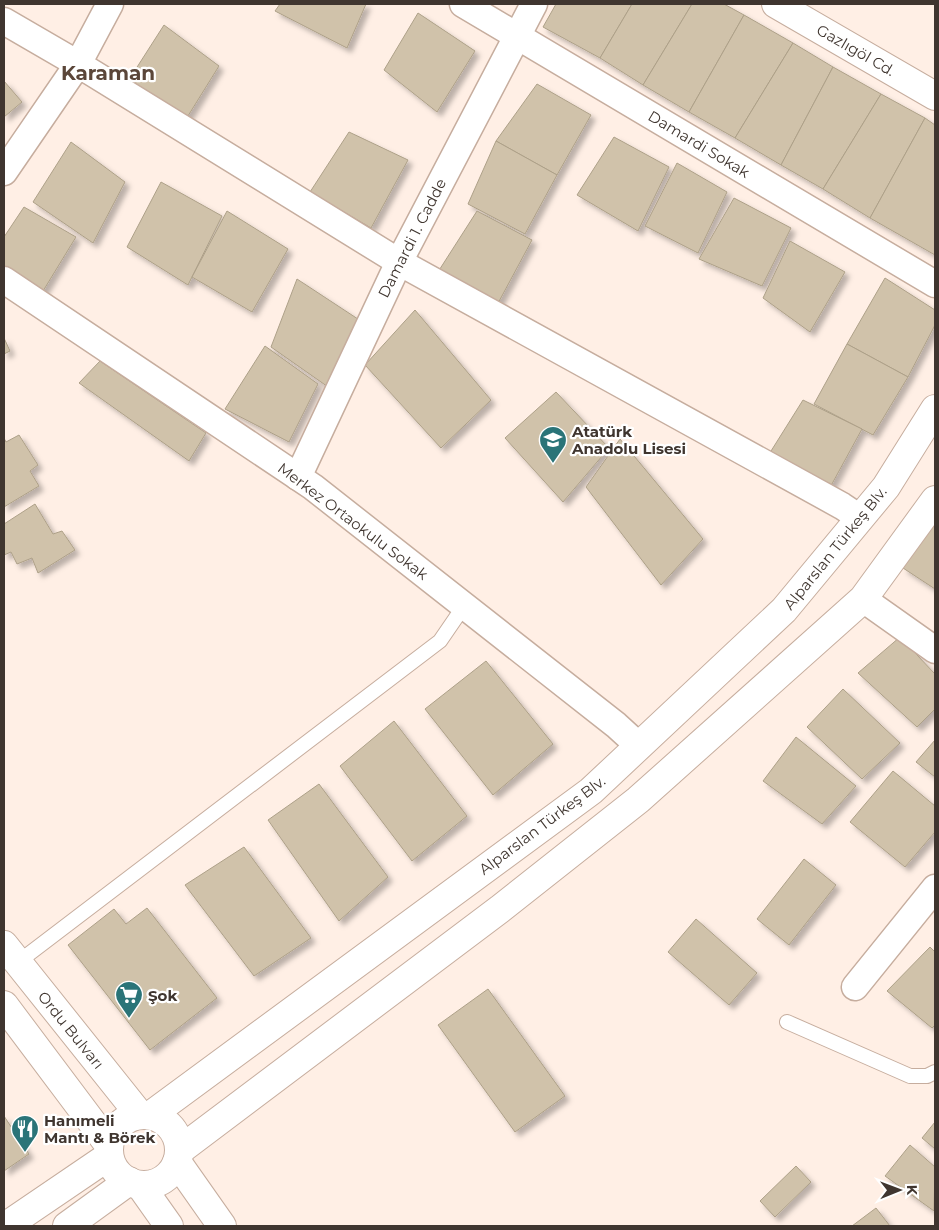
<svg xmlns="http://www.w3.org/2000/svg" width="939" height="1230" viewBox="0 0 939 1230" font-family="Montserrat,sans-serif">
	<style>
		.building { fill: #d0c2aa; stroke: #ada088; filter: url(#shadow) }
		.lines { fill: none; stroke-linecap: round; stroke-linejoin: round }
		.lane-casing { stroke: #c6ad9e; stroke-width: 16 }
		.street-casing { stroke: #c6ad9e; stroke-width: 29 }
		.secondary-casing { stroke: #c6ad9e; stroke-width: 30 }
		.primary-casing { stroke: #c6ad9e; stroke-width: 30 }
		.lane { stroke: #fff; stroke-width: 14 }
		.street { stroke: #fff; stroke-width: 26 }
		.secondary { stroke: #fff; stroke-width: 28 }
		.primary { stroke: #fff; stroke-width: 28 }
		.labels { text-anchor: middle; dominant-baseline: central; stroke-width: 4.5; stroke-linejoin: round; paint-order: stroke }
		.street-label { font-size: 15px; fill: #3f352f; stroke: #fff }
		.poi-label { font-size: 15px; font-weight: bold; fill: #3f352f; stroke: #fff; text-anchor: start }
		.district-label { font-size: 20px; font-weight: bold; fill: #5b4639; stroke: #fff }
	</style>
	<defs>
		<filter id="shadow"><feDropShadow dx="4.5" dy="4.5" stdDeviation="2.5" flood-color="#0004"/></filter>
	</defs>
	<rect width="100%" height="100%" fill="#ffefe5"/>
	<g class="building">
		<polygon points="280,4 366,4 347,48 275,11"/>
		<polygon points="556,4 632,4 600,58 543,27"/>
		<polygon points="632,4 692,4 643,85 600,58"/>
		<polygon points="692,4 724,4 744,15 689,112 643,85"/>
		<polygon points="418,13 475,51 437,112 384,70"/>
		<polygon points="744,15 793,43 735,138 689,112"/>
		<polygon points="164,25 219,66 183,124 123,89"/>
		<polygon points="793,43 833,67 781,165 735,138"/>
		<polygon points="833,67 881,94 823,189 781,165"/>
		<polygon points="4,81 22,102 4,117"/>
		<polygon points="537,84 591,115 557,175 496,141"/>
		<polygon points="881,94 925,118 870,218 823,189"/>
		<polygon points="925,118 935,125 935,255 870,218"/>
		<polygon points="349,132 408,160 371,228 310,192"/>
		<polygon points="614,137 669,167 638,231 577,195"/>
		<polygon points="496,141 557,175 525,234 468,204"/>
		<polygon points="71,142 125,182 93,243 33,202"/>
		<polygon points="677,163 727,192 698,253 645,226"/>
		<polygon points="161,182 222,216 188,285 127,247"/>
		<polygon points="734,198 791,228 762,286 699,259"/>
		<polygon points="24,207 76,237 40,296 4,271 4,237"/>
		<polygon points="227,211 288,249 252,312 192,277"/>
		<polygon points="477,211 532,240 496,307 436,275"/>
		<polygon points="790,241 845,272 810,332 763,298"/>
		<polygon points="885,278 935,310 935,325 908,377 847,344"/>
		<polygon points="297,279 364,323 331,389 271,347"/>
		<polygon points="415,310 491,400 441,448 365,365"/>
		<polygon points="4,338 10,351 4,354"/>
		<polygon points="847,344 908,377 873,435 814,404"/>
		<polygon points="265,346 318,384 289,442 225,409"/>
		<polygon points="100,361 206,433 189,461 79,383"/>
		<polygon points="556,392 609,448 563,502 505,438"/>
		<polygon points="803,400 862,429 827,493 766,459"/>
		<polygon points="19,435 38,465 30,471 39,486 4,507 4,438 6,442"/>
		<polygon points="620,439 703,539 661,585 586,487"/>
		<polygon points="35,504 53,534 62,531 75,550 38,573 32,558 17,564 11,552 4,555 4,524"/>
		<polygon points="935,519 935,589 903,568"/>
		<polygon points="900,637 935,674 935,709 917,727 858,673"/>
		<polygon points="486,661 553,744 493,795 425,709"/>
		<polygon points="843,689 900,743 862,779 807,727"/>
		<polygon points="394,721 467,816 412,861 340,766"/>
		<polygon points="796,737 856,786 822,824 763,781"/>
		<polygon points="935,740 935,777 916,762"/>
		<polygon points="893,771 935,806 935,832 905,867 850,822"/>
		<polygon points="319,784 388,877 339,921 268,820"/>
		<polygon points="244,847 311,938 254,976 185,885"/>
		<polygon points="804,859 836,885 789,945 757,919"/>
		<polygon points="147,908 217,998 150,1050 68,945 114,909 126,924"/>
		<polygon points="696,919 757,973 729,1005 668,952"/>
		<polygon points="930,947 935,952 935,1025 932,1028 887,991"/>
		<polygon points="488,989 565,1096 515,1132 438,1025"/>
		<polygon points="4,1116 29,1154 4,1171"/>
		<polygon points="935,1122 935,1149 922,1138"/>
		<polygon points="910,1145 935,1167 934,1211 885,1176"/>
		<polygon points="796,1166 811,1182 775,1217 760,1201"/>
		<polygon points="876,1208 890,1226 852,1226"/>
	</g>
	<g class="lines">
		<defs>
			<g id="lane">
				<polyline points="17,963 440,641 464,606"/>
				<polyline points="787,1022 910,1076 927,1076 935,1072"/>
			</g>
			<g id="street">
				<polyline points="463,4 935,284"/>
				<polyline points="4,21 78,64 399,262 842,506 860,518"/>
				<polyline points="4,172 78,64 110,4"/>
				<polyline points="4,280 313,487 616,725 639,746"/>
				<polyline points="298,477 399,262 534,4"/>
				<polyline points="863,599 935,650"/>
				<polyline points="855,987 935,888"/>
			</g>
			<g id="secondary">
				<polyline points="776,4 935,96"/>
				<polyline points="151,1115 591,791 784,610 886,487 935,409"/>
				<polyline points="180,1150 500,909 638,800 863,599 935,500"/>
				<polyline points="6,1226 109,1156"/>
				<polyline points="67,1226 129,1181"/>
			</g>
			<g id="primary">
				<polyline points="4,945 139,1114"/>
				<polyline points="4,1005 109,1145"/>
				<circle cx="144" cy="1150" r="35"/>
				<polyline points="177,1162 222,1226"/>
				<polyline points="140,1185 169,1226"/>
			</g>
		</defs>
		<use href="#lane" class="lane-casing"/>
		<use href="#street" class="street-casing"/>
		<use href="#secondary" class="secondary-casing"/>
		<use href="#primary" class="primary-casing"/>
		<use href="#lane" class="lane"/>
		<use href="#street" class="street"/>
		<use href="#secondary" class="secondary"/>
		<use href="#primary" class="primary"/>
	</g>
	<defs>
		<symbol id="school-pin" viewBox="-11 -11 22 30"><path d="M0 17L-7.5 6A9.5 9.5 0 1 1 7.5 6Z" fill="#2a7478" stroke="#fff"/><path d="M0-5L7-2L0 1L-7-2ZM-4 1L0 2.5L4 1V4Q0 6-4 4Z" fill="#fff"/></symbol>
		<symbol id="supermarket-pin" viewBox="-11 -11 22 30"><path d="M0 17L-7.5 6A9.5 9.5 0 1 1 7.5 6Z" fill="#2a7478" stroke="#fff"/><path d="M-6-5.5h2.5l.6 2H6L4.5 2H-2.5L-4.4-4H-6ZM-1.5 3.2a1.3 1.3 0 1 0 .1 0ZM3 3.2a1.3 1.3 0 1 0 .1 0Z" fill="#fff"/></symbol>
		<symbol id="restaurant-pin" viewBox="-11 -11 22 30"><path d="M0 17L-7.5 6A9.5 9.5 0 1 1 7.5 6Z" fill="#2a7478" stroke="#fff"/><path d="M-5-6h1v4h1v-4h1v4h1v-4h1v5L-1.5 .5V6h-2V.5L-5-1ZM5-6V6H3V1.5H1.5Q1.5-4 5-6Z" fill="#fff"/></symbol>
	</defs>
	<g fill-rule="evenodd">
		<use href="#school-pin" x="537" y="424" width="32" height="43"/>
		<use href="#supermarket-pin" x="113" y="979" width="32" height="43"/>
		<use href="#restaurant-pin" x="9" y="1113" width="32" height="43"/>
	</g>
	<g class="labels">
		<g class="street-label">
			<text transform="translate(856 50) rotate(30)">Gazlıgöl Cd.</text>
			<text transform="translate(699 144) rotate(31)">Damardi Sokak</text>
			<text transform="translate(412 238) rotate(-63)">Damardi 1. Cadde</text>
			<text transform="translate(353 521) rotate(37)">Merkez Ortaokulu Sokak</text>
			<text transform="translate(835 548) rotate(-51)">Alparslan Türkeş Blv.</text>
			<text transform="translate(542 825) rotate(-37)">Alparslan Türkeş Blv.</text>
			<text transform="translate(71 1030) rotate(51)">Ordu Bulvarı</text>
		</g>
		<g class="poi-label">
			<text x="572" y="431">Atatürk<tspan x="572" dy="17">Anadolu Lisesi</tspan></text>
			<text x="148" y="995">Şok</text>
			<text x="44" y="1120">Hanımeli<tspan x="44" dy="17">Mantı &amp; Börek</tspan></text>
		</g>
		<g class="district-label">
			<text x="108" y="73">Karaman</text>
		</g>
	</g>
	<rect width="939" height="1230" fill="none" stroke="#3f352f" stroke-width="10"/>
	<g transform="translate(899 1190) rotate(89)" stroke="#ffffff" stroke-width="4" paint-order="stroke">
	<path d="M0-4L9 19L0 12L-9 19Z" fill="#3f352f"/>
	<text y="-8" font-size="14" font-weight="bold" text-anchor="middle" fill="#3f352f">K</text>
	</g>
</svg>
